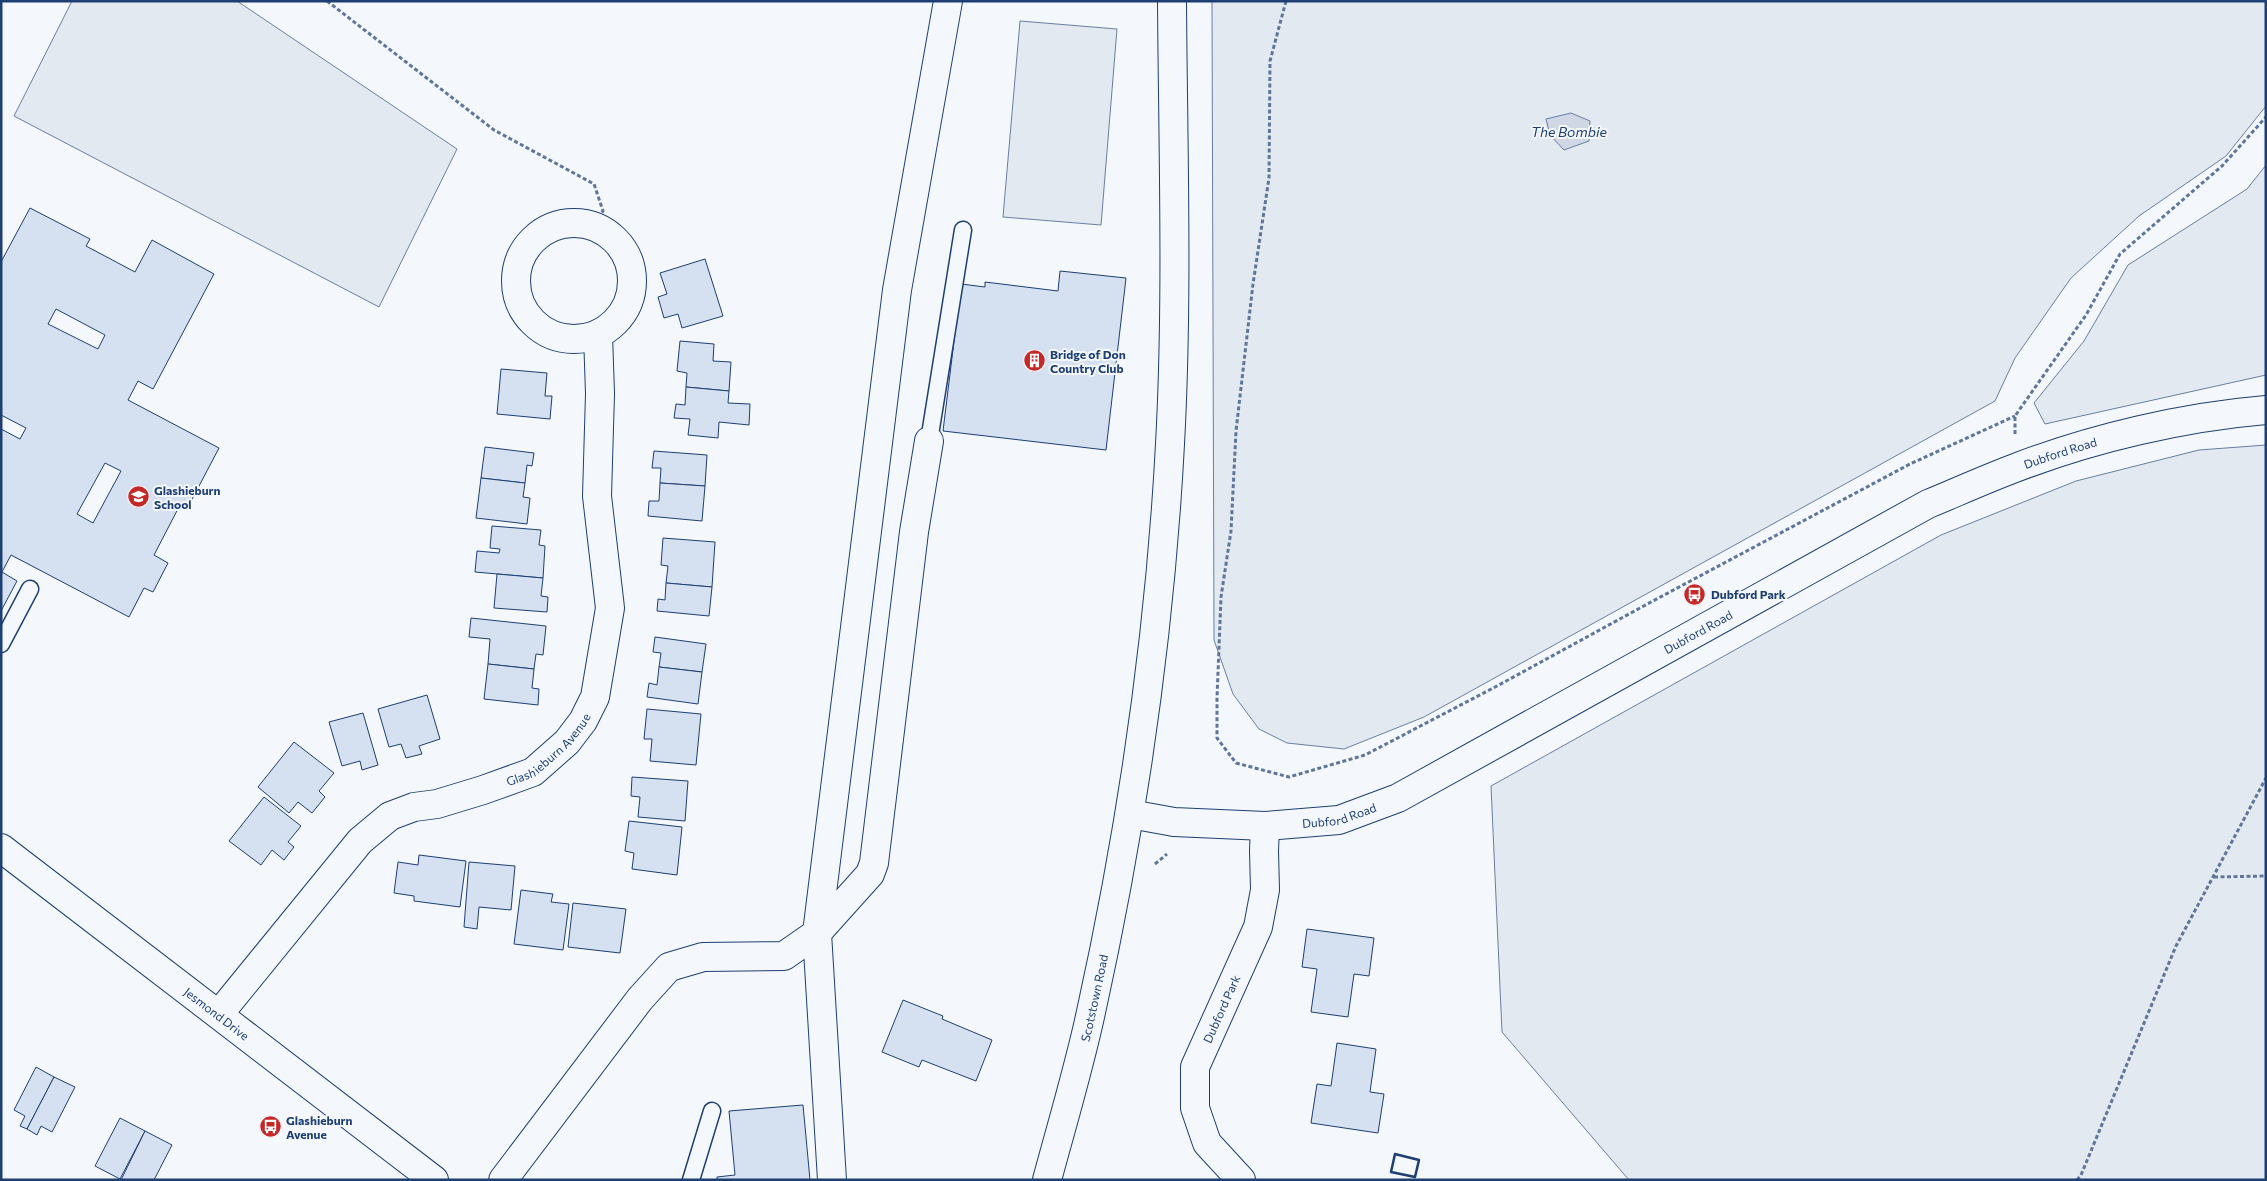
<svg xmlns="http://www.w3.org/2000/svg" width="2267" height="1181" viewBox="0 0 2267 1181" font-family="Commissioner,sans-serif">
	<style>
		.green { fill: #e3e9f0; stroke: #687fa3 }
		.water { fill: #cfd7e4; stroke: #687fa3 }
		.building { fill: #d5e0f0; stroke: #1d3f73; fill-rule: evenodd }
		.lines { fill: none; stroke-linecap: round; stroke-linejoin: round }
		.lane-casing { stroke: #1d3f73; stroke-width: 19 }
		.street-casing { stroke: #1d3f73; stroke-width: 30 }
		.secondary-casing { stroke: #1d3f73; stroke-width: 30 }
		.path { stroke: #5e769c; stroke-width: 3; stroke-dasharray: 4 2.5; stroke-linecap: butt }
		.lane { stroke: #f4f7fb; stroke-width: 16 }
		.street { stroke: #f4f7fb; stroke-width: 28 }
		.secondary { stroke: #f4f7fb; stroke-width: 28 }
		.wall { stroke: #1d3f73; stroke-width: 2.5 }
		.labels { text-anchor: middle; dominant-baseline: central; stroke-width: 4; stroke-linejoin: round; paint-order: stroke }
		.poi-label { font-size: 12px; font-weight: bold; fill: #1d3f73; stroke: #f4f7fb; text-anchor: start }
		.street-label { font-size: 12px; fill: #1d3f73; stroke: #f4f7fb }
		.water-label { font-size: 14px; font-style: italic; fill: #1d3f73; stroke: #f4f7fb }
	</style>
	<rect width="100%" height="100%" fill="#f4f7fb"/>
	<g class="green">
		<polygon points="72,1 237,1 457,149 379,307 14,116"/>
		<polygon points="1212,1 2266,1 2266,106 2226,156 2139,216 2071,278 2015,358 1995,401 1424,717 1344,749 1287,743 1259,729 1233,694 1214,640"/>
		<polygon points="1020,21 1117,29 1101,225 1003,217"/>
		<polygon points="2266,165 2266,375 2045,424 2034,403 2084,341 2128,265 2247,189"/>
		<polygon points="2266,445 2266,1180 1629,1180 1502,1032 1491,786 1941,535 2076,481 2199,450"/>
	</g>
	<polygon class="water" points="1571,113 1590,121 1589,141 1564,150 1550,135 1546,119"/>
	<g class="building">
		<path d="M30,208L90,239L86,246L135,272L152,240L214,274L153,389L138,381L128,400L219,448L188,507L181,503L154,555L168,563L153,592L144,588L129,617L11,555L2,572L17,581L1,611V429L20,439L26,428L1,415V262ZM56,309L105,335L98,349L48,324ZM105,463L121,471L93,523L77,514Z"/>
		<polygon points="705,259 723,316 682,328 678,314 664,318 658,297 667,294 660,273"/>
		<polygon points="1060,271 1126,278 1106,450 943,431 961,284 985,287 985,282 1058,291"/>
		<polygon points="680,341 714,344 713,361 731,362 729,391 686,387 687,373 677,371"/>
		<polygon points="501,369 547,373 545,396 552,396 550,419 497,414"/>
		<polygon points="686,387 729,391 728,403 750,404 749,425 719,422 718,438 688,435 690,419 674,418 676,404 685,405"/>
		<polygon points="485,447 534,453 532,466 527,465 525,483 481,478"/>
		<polygon points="654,451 707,455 705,486 660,483 661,468 652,468"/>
		<polygon points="481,478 525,483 523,497 530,498 527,524 476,518"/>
		<polygon points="660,483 705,486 702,521 648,516 649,501 659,501"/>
		<polygon points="492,526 541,530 539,545 545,546 543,578 475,572 477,551 499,553 500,549 490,548"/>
		<polygon points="663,538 715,542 712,587 666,583 668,566 661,565"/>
		<polygon points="497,574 543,578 541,596 548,597 547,612 494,608"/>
		<polygon points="666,583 712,587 709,616 657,611 658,599 665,600"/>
		<polygon points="471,618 546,626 543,655 536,654 534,669 488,664 490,639 469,637"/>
		<polygon points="655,637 706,644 702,672 659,667 661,653 653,652"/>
		<polygon points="488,664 534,669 532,688 539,689 538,705 484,699"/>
		<polygon points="659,667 702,672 698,704 647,697 649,683 657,685"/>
		<polygon points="427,695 440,739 419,746 422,754 406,758 401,744 389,747 378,709"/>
		<polygon points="647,709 701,714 696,765 650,761 652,739 644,739"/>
		<polygon points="363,713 378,765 362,770 360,761 342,766 329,722"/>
		<polygon points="294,742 334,773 319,791 325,797 312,813 298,802 289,813 258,787"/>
		<polygon points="632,777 688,781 685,821 638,817 640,797 631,796"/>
		<polygon points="264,797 301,826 288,842 294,847 284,860 272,850 261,865 229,841"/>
		<polygon points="629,821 682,827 677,875 632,869 634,853 625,851"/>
		<polygon points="419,855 466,861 460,907 414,901 414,896 394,893 398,862 418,865"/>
		<polygon points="469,862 515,866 511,910 479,907 477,929 464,927"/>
		<polygon points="521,890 553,894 551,902 569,904 563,950 514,944"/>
		<polygon points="573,903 626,909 620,953 568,947"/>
		<polygon points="1307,929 1374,938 1369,976 1354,974 1348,1017 1311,1012 1317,969 1302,967"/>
		<polygon points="903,1000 943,1016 942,1019 992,1040 976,1081 922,1060 919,1067 882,1052"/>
		<polygon points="1337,1043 1376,1049 1370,1092 1384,1094 1378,1133 1311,1123 1317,1084 1331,1086"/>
		<polygon points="36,1067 54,1077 27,1129 20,1126 25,1116 14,1110"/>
		<polygon points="54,1077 75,1087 52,1132 41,1126 37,1135 27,1129"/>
		<polygon points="803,1105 810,1180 717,1180 717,1177 735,1175 729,1111"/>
		<polygon points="120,1118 145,1131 120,1179 95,1166"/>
		<polygon points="145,1131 172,1145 154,1180 121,1180"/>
	</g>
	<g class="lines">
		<defs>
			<g id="lane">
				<polyline points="929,441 963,230"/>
				<polyline points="1,644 30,589"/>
				<polyline points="691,1180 712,1111"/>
			</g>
			<g id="street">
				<circle cx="574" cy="281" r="58"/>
				<path id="s1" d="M219,1014L360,841L390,816L414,807L437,804L483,790L533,772L567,742L583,721L595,697L610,608L597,496L600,394L598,334"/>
				<polyline points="503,1180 640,999 669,967 703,957 784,956 817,933 870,874 874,863 914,532 929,441"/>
				<polyline points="832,1180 817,933 897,290 948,1"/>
				<path id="s2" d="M1241,1180L1207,1143L1195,1108V1067L1258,927L1265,890L1264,851L1265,826"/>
			</g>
			<g id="secondary">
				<path id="s3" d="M1130,814L1174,822L1265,826L1339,820L1398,798L1928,504C1957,492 1986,479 2015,468C2093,438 2183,417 2266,410"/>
				<path id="s4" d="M1,848L434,1180"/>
				<path id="s5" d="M1047,1180C1062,1124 1079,1068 1091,1012C1132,826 1160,634 1170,444C1178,297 1173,148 1172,1"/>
			</g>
		</defs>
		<use href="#lane" class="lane-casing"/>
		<use href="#street" class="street-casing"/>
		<use href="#secondary" class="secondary-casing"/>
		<g class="path">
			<polyline points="327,1 494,130 594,184 603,211 593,226"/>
			<polyline points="1286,1 1270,61 1269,178 1253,284 1236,431 1231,531 1221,597 1217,698 1217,738 1236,763 1289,777 1365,755 1497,686 1651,602 1910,464 2015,416"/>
			<polyline points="2015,434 2015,416 2086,315 2120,254 2222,166 2266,117"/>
			<polyline points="1155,864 1167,854"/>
			<polyline points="2214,877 2266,876"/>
			<polyline points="2077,1180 2081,1175 2176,946 2266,778"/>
		</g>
		<use href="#lane" class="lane"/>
		<use href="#street" class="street"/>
		<use href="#secondary" class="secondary"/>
		<polygon class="wall" points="1395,1154 1419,1160 1415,1177 1391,1172"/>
	</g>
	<defs>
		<symbol id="building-disc" viewBox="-11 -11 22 22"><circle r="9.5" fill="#c62828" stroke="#f4f7fb"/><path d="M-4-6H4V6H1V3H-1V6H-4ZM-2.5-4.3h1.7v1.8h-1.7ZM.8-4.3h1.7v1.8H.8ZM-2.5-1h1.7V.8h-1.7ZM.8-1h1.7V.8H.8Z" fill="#fff"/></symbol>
		<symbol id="school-disc" viewBox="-11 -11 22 22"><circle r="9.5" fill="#c62828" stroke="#f4f7fb"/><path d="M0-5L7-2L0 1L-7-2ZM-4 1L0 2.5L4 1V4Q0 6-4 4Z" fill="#fff"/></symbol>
		<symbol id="bus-disc" viewBox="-11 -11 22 22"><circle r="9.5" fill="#c62828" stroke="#f4f7fb"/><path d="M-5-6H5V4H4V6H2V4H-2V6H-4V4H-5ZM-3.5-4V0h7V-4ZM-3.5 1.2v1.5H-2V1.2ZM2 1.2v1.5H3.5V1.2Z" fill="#fff"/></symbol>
	</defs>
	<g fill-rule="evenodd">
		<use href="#building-disc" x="1022" y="348" width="25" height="25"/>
		<use href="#school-disc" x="126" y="484" width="25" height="25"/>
		<use href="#bus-disc" x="1682" y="582" width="25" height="25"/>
		<use href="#bus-disc" x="258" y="1114" width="25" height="25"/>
	</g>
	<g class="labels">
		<g class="poi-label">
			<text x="1050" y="354">Bridge of Don<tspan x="1050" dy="14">Country Club</tspan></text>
			<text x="154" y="490">Glashieburn<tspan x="154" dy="14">School</tspan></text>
			<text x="1711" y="594">Dubford Park</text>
			<text x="286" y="1120">Glashieburn<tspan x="286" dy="14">Avenue</tspan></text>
		</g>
		<g class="street-label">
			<text stroke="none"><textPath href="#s3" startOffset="1021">Dubford Road</textPath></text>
			<text stroke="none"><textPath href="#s3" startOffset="616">Dubford Road</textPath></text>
			<text stroke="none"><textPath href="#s1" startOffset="438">Glashieburn Avenue</textPath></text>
			<text stroke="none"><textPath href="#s3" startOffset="211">Dubford Road</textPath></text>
			<text stroke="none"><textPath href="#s5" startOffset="188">Scotstown Road</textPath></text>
			<text stroke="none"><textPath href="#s2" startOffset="192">Dubford Park</textPath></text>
			<text stroke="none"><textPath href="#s4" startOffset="272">Jesmond Drive</textPath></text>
		</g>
		<g class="water-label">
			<text x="1569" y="131">The Bombie</text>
		</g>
	</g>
	<rect width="2267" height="1181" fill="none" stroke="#1d3f73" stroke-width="5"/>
</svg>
